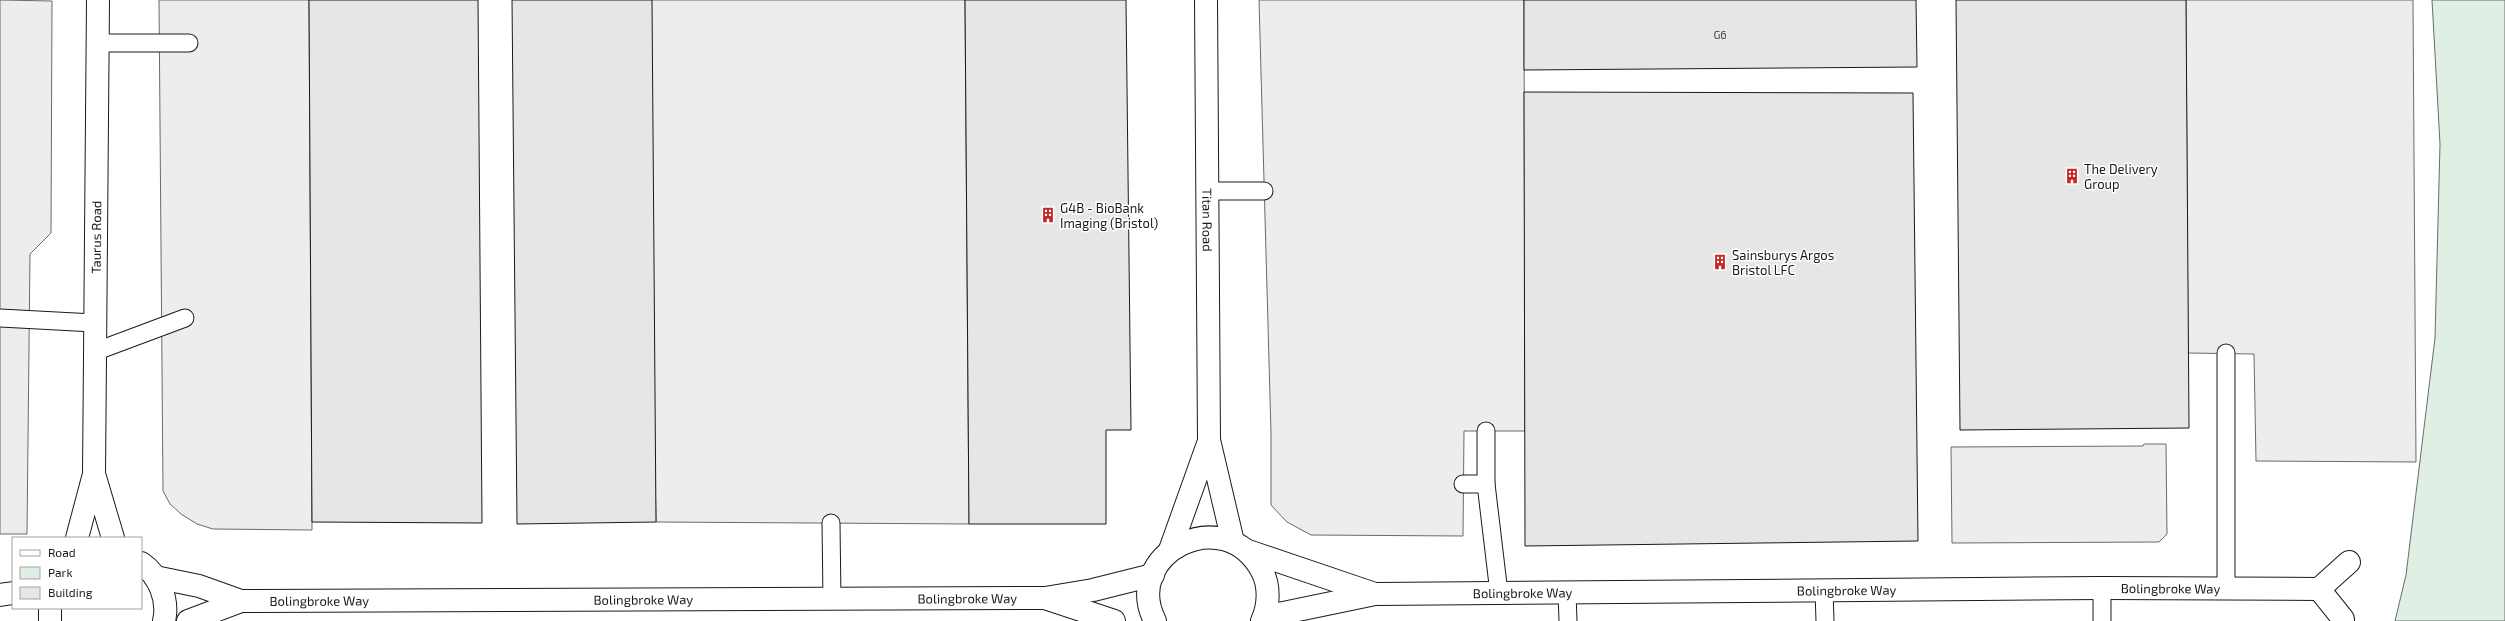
<svg xmlns="http://www.w3.org/2000/svg" width="2505" height="621" viewBox="0 0 2505 621" font-family="'Exo 2',sans-serif">
	<style>
		.green { fill: #e0efe3; stroke: #6a6a6a }
		.parking { fill: #ededed; stroke: #6a6a6a }
		.building { fill: #e6e6e6; stroke: #1a1a1a }
		.lines { fill: none; stroke-linecap: round; stroke-linejoin: round }
		.service-casing { stroke: #1a1a1a; stroke-width: 19 }
		.minor-casing { stroke: #1a1a1a; stroke-width: 24 }
		.service { stroke: #fff; stroke-width: 17 }
		.minor { stroke: #fff; stroke-width: 22 }
		.labels { text-anchor: middle; dominant-baseline: central; stroke-width: 3; stroke-linejoin: round; paint-order: stroke }
		.number-label { font-size: 11px; fill: #4d4d4d }
		.poi-label { font-size: 13px; fill: #1a1a1a; stroke: #fff; text-anchor: start }
		.street-label { font-size: 13px; fill: #1a1a1a; stroke: #fff }
	</style>
	<rect width="100%" height="100%" fill="#fff"/>
	<polygon class="green" points="2432,0 2505,0 2505,621 2395,621 2406,575 2435,338 2440,144"/>
	<g class="parking">
		<polygon points="0,0 52,1 51,233 30,254 27,534 0,534"/>
		<polygon points="159,0 309,0 312,530 213,529 197,524 181,514 170,504 163,491"/>
		<polygon points="647,0 965,0 969,524 656,522"/>
		<polygon points="1259,0 1524,0 1525,431 1464,431 1463,536 1311,535 1287,522 1271,505 1271,433"/>
		<polygon points="2186,0 2413,0 2416,462 2256,461 2254,354 2188,353"/>
		<polygon points="2144,444 2166,444 2167,534 2159,542 1952,543 1951,447 2143,446"/>
	</g>
	<g class="building">
		<polygon points="309,0 478,0 482,523 312,522"/>
		<polygon points="512,0 652,0 656,522 517,524"/>
		<polygon points="965,0 1126,0 1131,430 1106,430 1106,524 969,524"/>
		<polygon points="1524,0 1916,0 1917,67 1524,70"/>
		<polygon points="1956,0 2186,0 2189,428 1960,430"/>
		<polygon points="1524,92 1913,93 1918,541 1525,546"/>
	</g>
	<g class="lines">
		<defs>
			<g id="service">
				<polyline points="98,43 189,43"/>
				<polyline points="1209,191 1264,191"/>
				<polyline points="0,318 94,323"/>
				<polyline points="94,352 185,318"/>
				<polyline points="2226,353 2226,588"/>
				<polyline points="1486,431 1486,484"/>
				<polyline points="1463,484 1486,484 1499,593"/>
				<polyline points="831,523 832,600"/>
				<polyline points="2102,588 2102,621"/>
				<polyline points="1824,590 1825,621"/>
				<polyline points="1567,593 1568,621"/>
			</g>
			<g id="minor">
				<path id="s1" d="M1206,0L1209,440L1233,542"/>
				<polyline points="94,474 113,538"/>
				<path id="s2" d="M77,538L94,474L98,0"/>
				<polyline points="1170,550 1209,441"/>
				<polyline points="1248,551 1372,593"/>
				<path d="M141,563C159,575 169,600 164,621"/>
				<polyline points="155,577 199,586 241,601"/>
				<polyline points="0,595 13,593"/>
				<polyline points="1048,599 1114,621"/>
				<polyline points="50,608 50,621"/>
				<path id="s3" d="M1264,617L1375,594L2102,588L2319,589"/>
				<polyline points="2343,619 2319,589 2349,562"/>
				<path id="s4" d="M188,621L241,601L1045,598L1093,590L1153,575"/>
				<path d="M1155,621C1121,554 1224,500 1262,571C1270,586 1269,606 1262,621"/>
			</g>
		</defs>
		<use href="#service" class="service-casing"/>
		<use href="#minor" class="minor-casing"/>
		<use href="#service" class="service"/>
		<use href="#minor" class="minor"/>
	</g>
	<defs>
		<symbol id="building-bare" viewBox="-9 -9 18 18"><path d="M-4-6H4V6H1V3H-1V6H-4ZM-2.5-4.3h1.7v1.8h-1.7ZM.8-4.3h1.7v1.8H.8ZM-2.5-1h1.7V.8h-1.7ZM.8-1h1.7V.8H.8Z" fill="#c62828" stroke="#fff" stroke-width="2.5" paint-order="stroke"/></symbol>
	</defs>
	<g fill-rule="evenodd">
		<use href="#building-bare" x="2061" y="165" width="22" height="22"/>
		<use href="#building-bare" x="1037" y="204" width="22" height="22"/>
		<use href="#building-bare" x="1709" y="251" width="22" height="22"/>
	</g>
	<g class="labels">
		<g class="number-label">
			<text x="1720" y="34">G6</text>
		</g>
		<g class="poi-label">
			<text x="2084" y="169">The Delivery<tspan x="2084" dy="15">Group</tspan></text>
			<text x="1060" y="208">G4B - BioBank<tspan x="1060" dy="15">Imaging (Bristol)</tspan></text>
			<text x="1732" y="255">Sainsburys Argos<tspan x="1732" dy="15">Bristol LFC</tspan></text>
		</g>
		<g class="street-label">
			<text stroke="none"><textPath href="#s1" startOffset="220">Titan Road</textPath></text>
			<text stroke="none"><textPath href="#s2" startOffset="303">Taurus Road</textPath></text>
			<text stroke="none"><textPath href="#s3" startOffset="909">Bolingbroke Way</textPath></text>
			<text stroke="none"><textPath href="#s3" startOffset="585">Bolingbroke Way</textPath></text>
			<text stroke="none"><textPath href="#s3" startOffset="261">Bolingbroke Way</textPath></text>
			<text stroke="none"><textPath href="#s4" startOffset="783">Bolingbroke Way</textPath></text>
			<text stroke="none"><textPath href="#s4" startOffset="135">Bolingbroke Way</textPath></text>
			<text stroke="none"><textPath href="#s4" startOffset="459">Bolingbroke Way</textPath></text>
		</g>
	</g>
	<rect x="12" y="537" width="130" height="72" fill="#ffffff" stroke="#a3a3a3"/>
	<rect x="20" y="550" width="20" height="6" fill="#ffffff" stroke="#a3a3a3"/>
	<text x="48" y="557" font-size="12" fill="#1a1a1a">Road</text>
	<rect x="20" y="567" width="20" height="12" fill="#e0efe3" stroke="#a3a3a3"/>
	<text x="48" y="577" font-size="12" fill="#1a1a1a">Park</text>
	<rect x="20" y="587" width="20" height="12" fill="#e6e6e6" stroke="#a3a3a3"/>
	<text x="48" y="597" font-size="12" fill="#1a1a1a">Building</text>
</svg>
